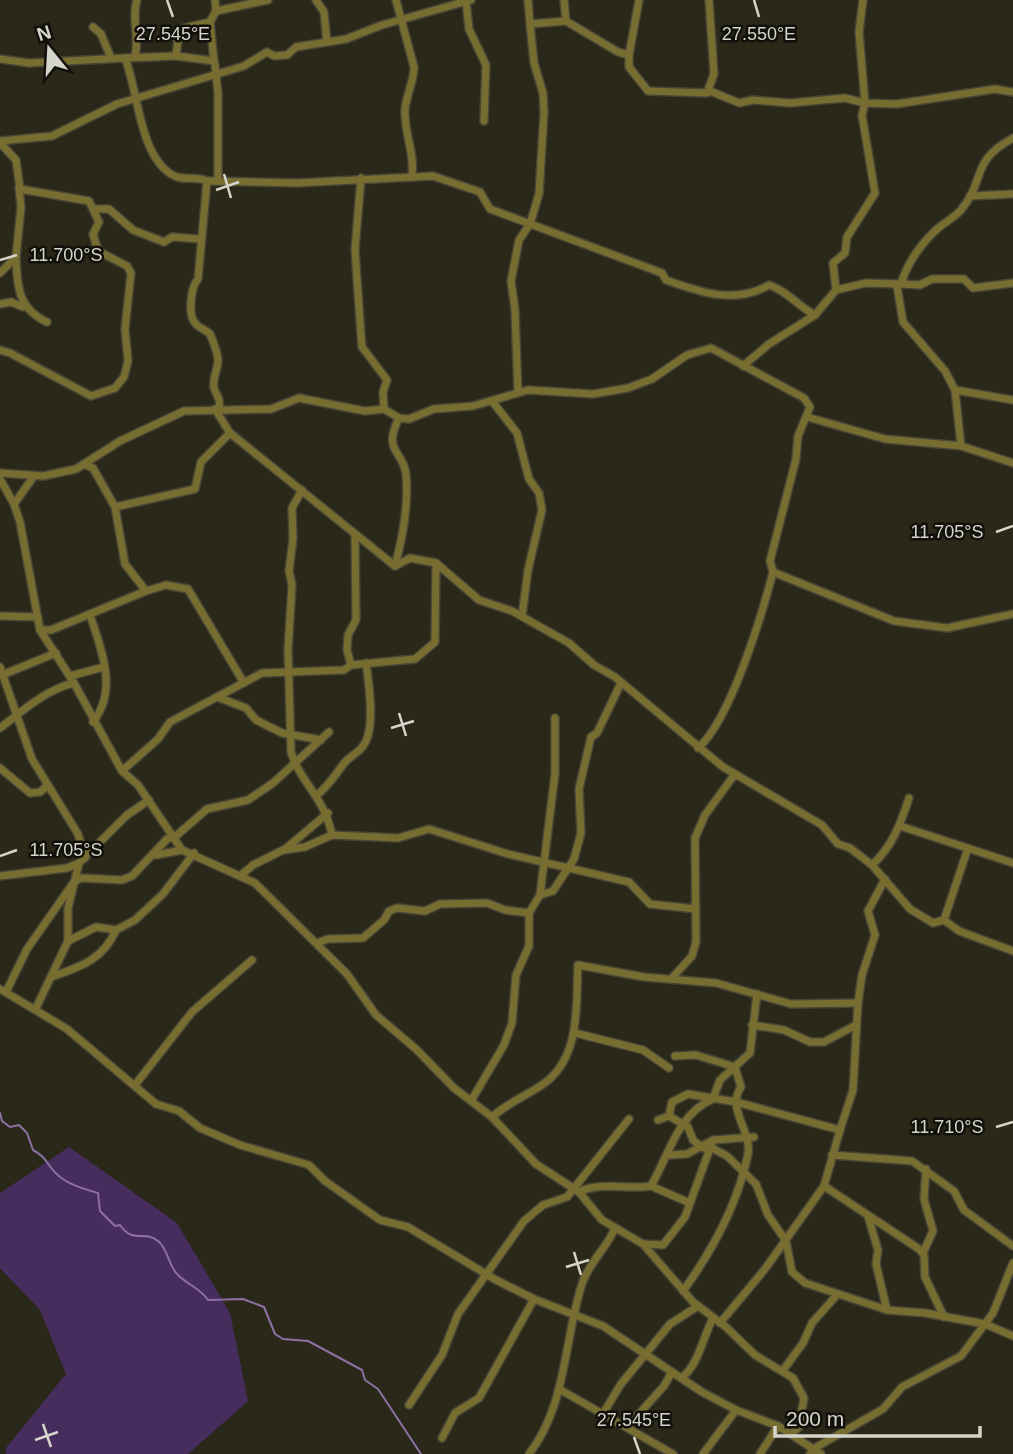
<svg xmlns="http://www.w3.org/2000/svg" width="1013" height="1454" viewBox="0 0 1013 1454" font-family="Helvetica,sans-serif">
	<style>
		.green { fill: #472d5e }
		.lines { fill: none; stroke-linecap: round; stroke-linejoin: round }
		.stream { stroke: #8c71a2; stroke-width: 2 }
		.street-casing { stroke: #464435; stroke-width: 10 }
		.street { stroke: #786d31; stroke-width: 7 }
		.ticks { fill: none; stroke: #d6d5cb; stroke-width: 2.5 }
		.ticks-label { font-size: 18px; text-anchor: middle; fill: #d6d5cb; stroke: #11100a; stroke-width: 5; stroke-linejoin: round; paint-order: stroke }
	</style>
	<rect width="100%" height="100%" fill="#2a2819"/>
	<polygon class="green" points="69,1147 177,1223 230,1313 248,1401 188,1454 6,1454 6,1448 66,1374 40,1310 0,1268 0,1193"/>
	<g class="lines">
		<path class="stream" d="M0,1113L2,1121L10,1127L19,1125L27,1133L33,1150C44,1156 45,1160 52,1169C64,1184 81,1188 98,1193L100,1211L115,1226L120,1225C134,1245 143,1229 158,1241C169,1250 168,1266 178,1275C188,1285 200,1288 208,1300L243,1299L264,1307L275,1334L283,1339L308,1341L362,1370L365,1380L378,1389L421,1454"/>
		<defs>
			<g id="street">
				<polyline points="316,0 324,12 327,42"/>
				<path d="M396,0L414,67C414,82 406,95 405,110C404,133 415,153 412,176"/>
				<polyline points="528,0 530,24 566,21 618,52 629,55 629,67 648,91 707,93 714,74 709,0"/>
				<polyline points="564,0 566,21"/>
				<polyline points="466,1 469,29 486,65 484,121"/>
				<polyline points="216,11 268,0"/>
				<polyline points="93,27 101,34 111,58"/>
				<polyline points="629,55 639,0"/>
				<path d="M135,56C140,37 131,19 137,0"/>
				<polyline points="176,56 214,61 215,65 218,93 218,181"/>
				<polyline points="125,58 176,56 179,33 184,28 210,22"/>
				<path d="M0,59L29,63L125,58C138,90 139,154 171,174C182,182 195,175 207,181L198,279C191,287 187,316 196,324C199,328 206,330 210,334C213,342 218,352 218,361C218,369 212,379 214,388C217,397 221,399 219,409"/>
				<polyline points="214,61 210,22 216,11 215,0"/>
				<polyline points="710,91 739,103 753,100 790,103 845,98 865,103 897,104 995,89 1013,92"/>
				<polyline points="0,141 52,136 117,104 244,66 267,52 274,56 287,55 296,47 346,39 382,25 471,0"/>
				<polyline points="0,143 16,160 20,189 89,201 99,222 93,234 98,251 127,266 131,273 125,329 128,361 124,377 115,388 91,396 10,353 0,350"/>
				<polyline points="361,178 355,250 361,335 362,347 387,380 383,392 384,409"/>
				<path d="M207,181L297,183L433,176L480,192L490,209L662,273L666,280C700,292 735,305 769,285C789,292 796,305 815,315"/>
				<polyline points="970,196 1013,194"/>
				<polyline points="94,209 109,209 133,230 164,242 172,237 200,239"/>
				<path d="M16,257C17,286 18,309 47,322"/>
				<polyline points="0,273 16,257 21,207 19,188"/>
				<polyline points="901,284 920,285 932,279 964,279 973,288 1013,283"/>
				<polyline points="897,286 903,322 945,371 955,390 961,446"/>
				<polyline points="836,290 833,263 845,253 847,237 875,193 862,115 865,103 859,32 863,0"/>
				<polyline points="0,304 11,302 23,307"/>
				<path d="M743,366L769,344L815,315L836,290L866,283L901,284C907,264 920,245 936,230C943,223 954,218 961,210C986,180 970,161 1013,138"/>
				<polyline points="955,390 1013,400"/>
				<polyline points="518,392 515,310 511,281 519,240 530,224 539,194 544,113 543,93 534,63 530,24"/>
				<polyline points="492,401 517,433 529,479 539,493 542,510 528,570 522,616"/>
				<polyline points="215,409 230,433 395,566 410,558 436,563 479,600 512,611 569,643 594,665 615,677 723,767 822,825 838,844 850,848 872,865 910,909 933,923 944,920 959,931 1013,951"/>
				<polyline points="807,417 885,439 961,446 1013,463"/>
				<polyline points="86,465 93,468 115,507 125,564 146,591"/>
				<path d="M0,473L43,476L76,469L120,441L184,411L271,409L299,398L365,411L384,409L399,418L409,419L434,409L473,406L528,390L593,394L628,388L652,379L687,355L711,348L804,398L810,407L798,436L796,459L770,561L773,572C762,615 730,721 698,748"/>
				<polyline points="0,479 14,504 20,522 40,630 74,683 122,771 138,785 182,850 255,883 347,974 376,1015 416,1049 454,1088 492,1117 536,1164 579,1192 602,1220 643,1244 693,1302 726,1327 755,1355 793,1378 804,1398 799,1427 792,1433"/>
				<path d="M302,490L292,508L293,539L289,571L292,585L288,650L291,752C301,784 324,796 332,835"/>
				<polyline points="14,504 34,476"/>
				<polyline points="115,507 195,489 201,462 230,433"/>
				<path d="M395,566C403,536 409,505 406,474C403,450 382,452 399,418"/>
				<polyline points="773,572 894,621 947,628 1013,614"/>
				<path d="M90,615C102,651 118,690 93,722"/>
				<polyline points="0,616 38,617"/>
				<polyline points="40,630 51,630 146,591 166,585 188,589 244,683"/>
				<polyline points="351,665 347,650 348,635 356,620 355,535"/>
				<polyline points="0,667 32,759 78,834 85,858"/>
				<polyline points="2,675 56,653"/>
				<polyline points="70,676 104,667"/>
				<polyline points="217,697 246,708 256,720 282,733 321,740"/>
				<path d="M0,728C24,710 45,690 74,683"/>
				<polyline points="0,768 30,793 40,792 47,786"/>
				<polyline points="122,771 158,739 170,722 262,673 344,670 351,665 415,659 435,642 436,563"/>
				<path d="M317,795C330,785 336,773 346,761C351,756 359,752 363,746C376,730 369,683 366,663"/>
				<polyline points="900,826 1013,863"/>
				<polyline points="284,850 328,813"/>
				<polyline points="156,855 182,850"/>
				<path d="M872,865C892,847 901,823 909,798"/>
				<polyline points="0,876 67,868 79,863"/>
				<polyline points="240,876 253,865 283,850 305,847 332,835 398,838 429,829 508,854 629,882 650,904 696,909"/>
				<polyline points="540,895 553,891 574,859 581,833 579,789 591,737 597,733 621,683"/>
				<polyline points="944,920 968,848"/>
				<polyline points="68,941 96,927 116,930 135,920 163,894 194,853"/>
				<polyline points="317,943 328,939 363,938 384,920 389,911 397,908 425,911 440,904 487,903 505,910 529,913"/>
				<path d="M51,977C80,967 103,960 116,930"/>
				<polyline points="671,979 692,956 696,942 695,838 705,815 735,774"/>
				<polyline points="0,989 67,1029 156,1104 179,1111 200,1128 240,1145 309,1165 325,1181 380,1220 408,1227 496,1280 534,1299 603,1326 702,1392 736,1410 778,1426 821,1454"/>
				<polyline points="6,992 27,949 74,882 81,878 122,880 132,876 167,839 176,836 207,809 248,800 273,783 329,732"/>
				<polyline points="36,1008 68,941 68,908 79,863 127,815 149,800"/>
				<polyline points="752,1025 784,1030 810,1042 824,1042 856,1025"/>
				<polyline points="575,1033 643,1050 669,1068"/>
				<path d="M675,1056L696,1055L735,1067L741,1087C726,1109 752,1131 748,1154C738,1204 712,1251 683,1291"/>
				<polyline points="135,1085 192,1012 252,960"/>
				<polyline points="471,1101 504,1045 512,1023 516,975 529,946 529,913 540,895 555,774 555,718"/>
				<polyline points="669,1116 672,1102 688,1094 736,1102 840,1130 824,1186 919,1249 924,1255 925,1277 944,1317"/>
				<path d="M492,1117C510,1101 529,1095 546,1082C581,1055 576,1003 578,965L644,977L716,983L791,1004L858,1003"/>
				<polyline points="658,1120 669,1116 688,1127 693,1140 703,1148 712,1148 727,1156 756,1184 768,1215 786,1241 792,1272 805,1283 887,1310 925,1313 985,1324 1013,1336"/>
				<polyline points="840,1130 853,1090 858,1003 862,975 875,935 868,911 885,879"/>
				<polyline points="669,1155 687,1154 713,1140 754,1137"/>
				<polyline points="832,1155 912,1161 954,1191 964,1210 1013,1246"/>
				<polyline points="651,1186 690,1203"/>
				<path d="M579,1192C602,1181 627,1190 651,1186C669,1155 678,1113 713,1099L720,1080L750,1053L757,994"/>
				<polyline points="868,1216 878,1250 876,1264 887,1310"/>
				<polyline points="643,1244 663,1245 685,1217 713,1140"/>
				<polyline points="923,1253 933,1231 924,1199 926,1169"/>
				<polyline points="720,1323 765,1269 824,1186"/>
				<polyline points="784,1369 803,1343 812,1323 836,1296"/>
				<path d="M681,1378C698,1367 703,1337 713,1318"/>
				<polyline points="559,1389 673,1454"/>
				<polyline points="409,1405 442,1355 458,1314 524,1221 543,1205 567,1197 629,1119"/>
				<polyline points="604,1412 621,1384 670,1324 698,1306"/>
				<polyline points="628,1426 664,1386 672,1372"/>
				<polyline points="442,1438 455,1413 479,1398 534,1299"/>
				<path d="M529,1454C567,1405 564,1339 582,1284C589,1262 607,1248 615,1228"/>
				<polyline points="703,1454 736,1410"/>
				<polyline points="760,1454 778,1426"/>
				<polyline points="810,1454 813,1449 883,1409 902,1387 961,1356 993,1313 1013,1263"/>
			</g>
		</defs>
		<use href="#street" class="street-casing"/>
		<use href="#street" class="street"/>
	</g>
	<path class="ticks" d="M167,0L173,17M754,0L759,17M224,174L231,198M216,190L239,182M0,260L17,255M996,532L1013,526M399,713L406,736M391,728L414,721M0,856L17,850M996,1127L1013,1122M574,1252L581,1275M566,1267L589,1260M43,1424L51,1447M634,1437L640,1454M35,1440L58,1432"/>
	<g class="ticks-label">
		<text x="173" y="40">27.545°E</text>
		<text x="759" y="40">27.550°E</text>
		<text x="66" y="261">11.700°S</text>
		<text x="947" y="538">11.705°S</text>
		<text x="66" y="856">11.705°S</text>
		<text x="947" y="1133">11.710°S</text>
		<text x="634" y="1426">27.545°E</text>
	</g>
	<g transform="translate(49 49) rotate(342)" stroke="#11100a" stroke-width="5" paint-order="stroke">
	<path d="M0-5L12 26L0 18L-12 26Z" fill="#d6d5cb"/>
	<text y="-10" font-size="19" font-weight="bold" text-anchor="middle" fill="#d6d5cb">N</text>
	</g>
	<path d="M775 1426v10h205v-10" fill="none" stroke="#d6d5cb" stroke-width="3.5"/>
	<text x="786" y="1426" font-size="21" fill="#d6d5cb" stroke="#11100a" stroke-width="5" paint-order="stroke">200 m</text>
</svg>
